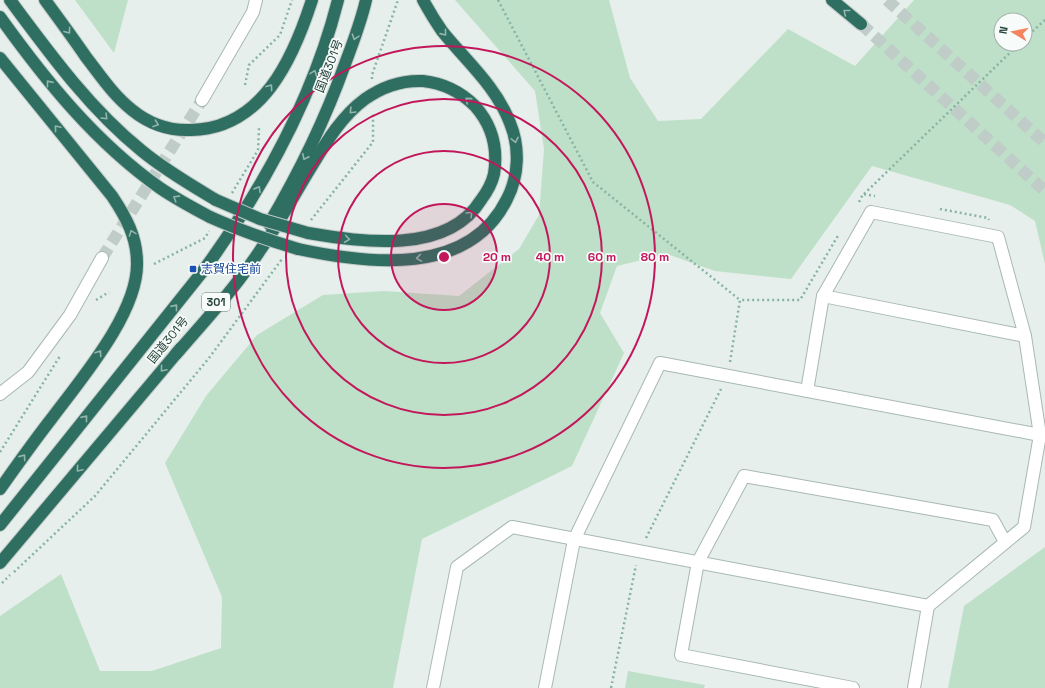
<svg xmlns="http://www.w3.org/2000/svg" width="1045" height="688" viewBox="0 0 1045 688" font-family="'Space Grotesk','Noto Sans JP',sans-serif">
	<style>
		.green { fill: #bfe0c8; fill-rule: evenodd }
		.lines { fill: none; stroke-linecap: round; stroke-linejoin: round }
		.street-tunnel { stroke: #bfccc8; stroke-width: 12; stroke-dasharray: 12 6; stroke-linecap: butt }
		.highway-tunnel { stroke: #bfccc8; stroke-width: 12; stroke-dasharray: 12 6; stroke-linecap: butt }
		.street-casing { stroke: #a8b8b2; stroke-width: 14 }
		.highway-casing { stroke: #c2cac8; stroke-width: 14 }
		.path { stroke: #86b3a5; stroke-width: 2.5; stroke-dasharray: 2 3; stroke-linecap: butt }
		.street { stroke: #fff; stroke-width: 12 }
		.highway { stroke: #2f6f62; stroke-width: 12 }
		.highway-bridge-casing { stroke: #c2cac8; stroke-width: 14; stroke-linecap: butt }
		.highway-bridge { stroke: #2f6f62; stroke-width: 12 }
		.oneway { stroke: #93b5ae }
		.ring { fill: none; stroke: #c2185b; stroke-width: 2 }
		.transit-dot { fill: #1a4fb4; stroke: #f7fbf9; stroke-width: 1.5 }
		.labels { text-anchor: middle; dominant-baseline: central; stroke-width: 3.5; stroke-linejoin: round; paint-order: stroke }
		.shield { fill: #f7fbf9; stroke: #637a73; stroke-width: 1 }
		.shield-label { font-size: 11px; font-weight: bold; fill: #24423a }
		.street-label { font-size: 12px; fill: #24423a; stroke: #f7fbf9 }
		.transit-label { font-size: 12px; fill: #164399; stroke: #f7fbf9; text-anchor: start }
		.centre { fill: #c2185b; stroke: #f7fbf9; stroke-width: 2 }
		.ring-label { font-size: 12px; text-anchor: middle; font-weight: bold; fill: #c2185b; stroke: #f7fbf9; stroke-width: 3.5; stroke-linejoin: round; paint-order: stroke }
	</style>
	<rect width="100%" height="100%" fill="#e6efeb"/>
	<g class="green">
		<polygon points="75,0 128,0 114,53"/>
		<path d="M455,0H609L630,78L658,121L701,119L788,29L855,66L914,0H1045V264L1035,221L1010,205L872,166L791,279L715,271L667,254L617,266L600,313L624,353L572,466L422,539L393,688H0V616L61,574L100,671H152L221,648L222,597L165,463L206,396L257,335L323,295L383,291L459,296L519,249L539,215L544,149L535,91ZM1001,20H1025V44H1001Z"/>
		<polygon points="1045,547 1045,688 948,688 964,606"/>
		<polygon points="628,671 705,685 704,688 625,688"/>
	</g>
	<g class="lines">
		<polyline class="street-tunnel" points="102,258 202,100"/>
		<g class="highway-tunnel">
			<polyline points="887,0 1045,143"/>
			<polyline points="861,24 1045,191"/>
		</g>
		<defs>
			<g id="street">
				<polyline points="202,100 253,12 256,0"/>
				<polyline points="823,296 1025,336"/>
				<polyline points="807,391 823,296 871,212 998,237 1025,336 1040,435 1024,527 928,606 914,688"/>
				<polyline points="0,394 28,372 70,315 102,258"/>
				<polyline points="433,688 457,567 512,527 928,606"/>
				<polyline points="545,688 574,540 660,363 1040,435"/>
				<polyline points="853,688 681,655 698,562 744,476 993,520 1005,542"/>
			</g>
			<g id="highway">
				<path d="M10,0C50,54 90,109 142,151C165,170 191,185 216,200"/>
				<path d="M45,0C59,19 73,38 86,57C100,75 113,95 132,110C148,123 169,131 191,130C262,129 293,59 312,0"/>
				<polyline points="832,0 861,24"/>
				<path d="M0,17C46,81 95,142 160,188C176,199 193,208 210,217"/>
				<path d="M0,58L112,196C126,217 137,237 137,263C138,313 81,379 52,418C34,441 17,465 0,489"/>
				<path d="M269,224C299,173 325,120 345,64C353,43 361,22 366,0"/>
				<path d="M298,249C368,264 469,277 507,199C519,176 520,147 510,123C496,86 466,61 442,31C435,21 429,11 423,0"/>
				<path d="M176,354C206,320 236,287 261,249C278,225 292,199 307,174C323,148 339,118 365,99C382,87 402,80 423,81C442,83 461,92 475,106C492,125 498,149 494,174C492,183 487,192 481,200C447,255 362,242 308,233"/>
				<path d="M0,525L203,271C263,189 313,99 338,0"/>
				<polyline points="0,563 181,348"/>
			</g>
		</defs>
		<use href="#street" class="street-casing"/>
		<use href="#highway" class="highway-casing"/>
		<g class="path">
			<polyline points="498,0 593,182 740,300"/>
			<polyline points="1025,38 1045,20"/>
			<polyline points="372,79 372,75 398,0"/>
			<polyline points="245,85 249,65 280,35 292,0"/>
			<polyline points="232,193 258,150 259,128"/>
			<polyline points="864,194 1019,44"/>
			<polyline points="859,202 863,194 875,196"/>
			<polyline points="940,209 988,218 989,220"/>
			<polyline points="311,220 373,142 373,112"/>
			<polyline points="154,264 205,238 209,231"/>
			<polyline points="96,300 109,292"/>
			<polyline points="730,362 740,300 800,300 839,234"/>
			<polyline points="0,452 60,356"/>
			<polyline points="646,538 721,389"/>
			<polyline points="14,572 95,496 209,358 282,259"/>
			<polyline points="2,583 10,575"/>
			<polyline points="611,688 636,565"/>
		</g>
		<use href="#street" class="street"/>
		<use href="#highway" class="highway"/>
		<defs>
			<g id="highway-bridge">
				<polyline points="216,200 260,219 308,233"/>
				<path d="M210,217C239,230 268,240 298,249"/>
			</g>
		</defs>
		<use href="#highway-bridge" class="highway-bridge-casing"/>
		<use href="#highway-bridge" class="highway-bridge"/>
	</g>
	<defs><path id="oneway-chevron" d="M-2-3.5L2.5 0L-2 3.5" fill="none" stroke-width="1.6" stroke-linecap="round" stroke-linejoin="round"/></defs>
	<g class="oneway">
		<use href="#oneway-chevron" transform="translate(846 12) rotate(-141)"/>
		<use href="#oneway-chevron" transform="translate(68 31) rotate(54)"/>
		<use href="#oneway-chevron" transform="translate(444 33) rotate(51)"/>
		<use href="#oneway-chevron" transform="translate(355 37) rotate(108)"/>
		<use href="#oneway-chevron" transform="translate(314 73) rotate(-70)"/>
		<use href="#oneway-chevron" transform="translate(49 83) rotate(-129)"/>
		<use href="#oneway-chevron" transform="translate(270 87) rotate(-54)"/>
		<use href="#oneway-chevron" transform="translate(468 100) rotate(-139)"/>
		<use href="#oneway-chevron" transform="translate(352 111) rotate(135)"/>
		<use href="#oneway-chevron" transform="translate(105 117) rotate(45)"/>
		<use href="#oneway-chevron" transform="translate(156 124) rotate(20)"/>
		<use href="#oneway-chevron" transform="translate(57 128) rotate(-130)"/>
		<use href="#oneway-chevron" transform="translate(515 140) rotate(78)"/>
		<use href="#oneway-chevron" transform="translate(305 157) rotate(116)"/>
		<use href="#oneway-chevron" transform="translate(258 189) rotate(-60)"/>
		<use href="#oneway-chevron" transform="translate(176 198) rotate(-148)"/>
		<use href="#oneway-chevron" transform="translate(470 214) rotate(-45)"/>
		<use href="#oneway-chevron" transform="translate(132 233) rotate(-110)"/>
		<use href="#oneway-chevron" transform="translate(347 239) rotate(8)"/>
		<use href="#oneway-chevron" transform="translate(419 258) rotate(171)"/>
		<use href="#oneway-chevron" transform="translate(175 307) rotate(-51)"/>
		<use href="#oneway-chevron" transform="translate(99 353) rotate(-56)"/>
		<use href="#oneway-chevron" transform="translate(163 369) rotate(130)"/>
		<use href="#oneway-chevron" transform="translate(85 418) rotate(-51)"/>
		<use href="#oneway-chevron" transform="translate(23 457) rotate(-55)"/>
		<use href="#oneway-chevron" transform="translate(79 469) rotate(130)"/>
	</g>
	<circle cx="444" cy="257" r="53" fill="#c2185b" fill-opacity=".12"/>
	<g class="ring">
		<circle cx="444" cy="257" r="53"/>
		<circle cx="444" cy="257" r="106"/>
		<circle cx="444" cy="257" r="158"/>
		<circle cx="444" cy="257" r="211"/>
	</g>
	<rect class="transit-dot" x="189" y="265" width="8" height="8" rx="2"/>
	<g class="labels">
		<rect class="shield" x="202" y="293" width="28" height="18" rx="3"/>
		<g class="shield-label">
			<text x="216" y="302">301</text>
		</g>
		<g class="street-label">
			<text transform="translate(329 66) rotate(-69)">国道301号</text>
			<text transform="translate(168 340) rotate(-51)">国道301号</text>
		</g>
		<g class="transit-label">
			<text x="201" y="269">志賀住宅前</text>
		</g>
	</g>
	<circle cx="444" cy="257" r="6" class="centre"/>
	<g class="ring-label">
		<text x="497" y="261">20 m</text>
		<text x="550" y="261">40 m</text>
		<text x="602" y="261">60 m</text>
		<text x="655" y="261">80 m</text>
	</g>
	<g transform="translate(1013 32) rotate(280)"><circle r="19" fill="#f7fbf9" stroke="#a3b1ad"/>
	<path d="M0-3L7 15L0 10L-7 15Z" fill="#f4845f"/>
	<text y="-6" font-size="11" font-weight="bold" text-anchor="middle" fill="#24423a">N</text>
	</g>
</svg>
